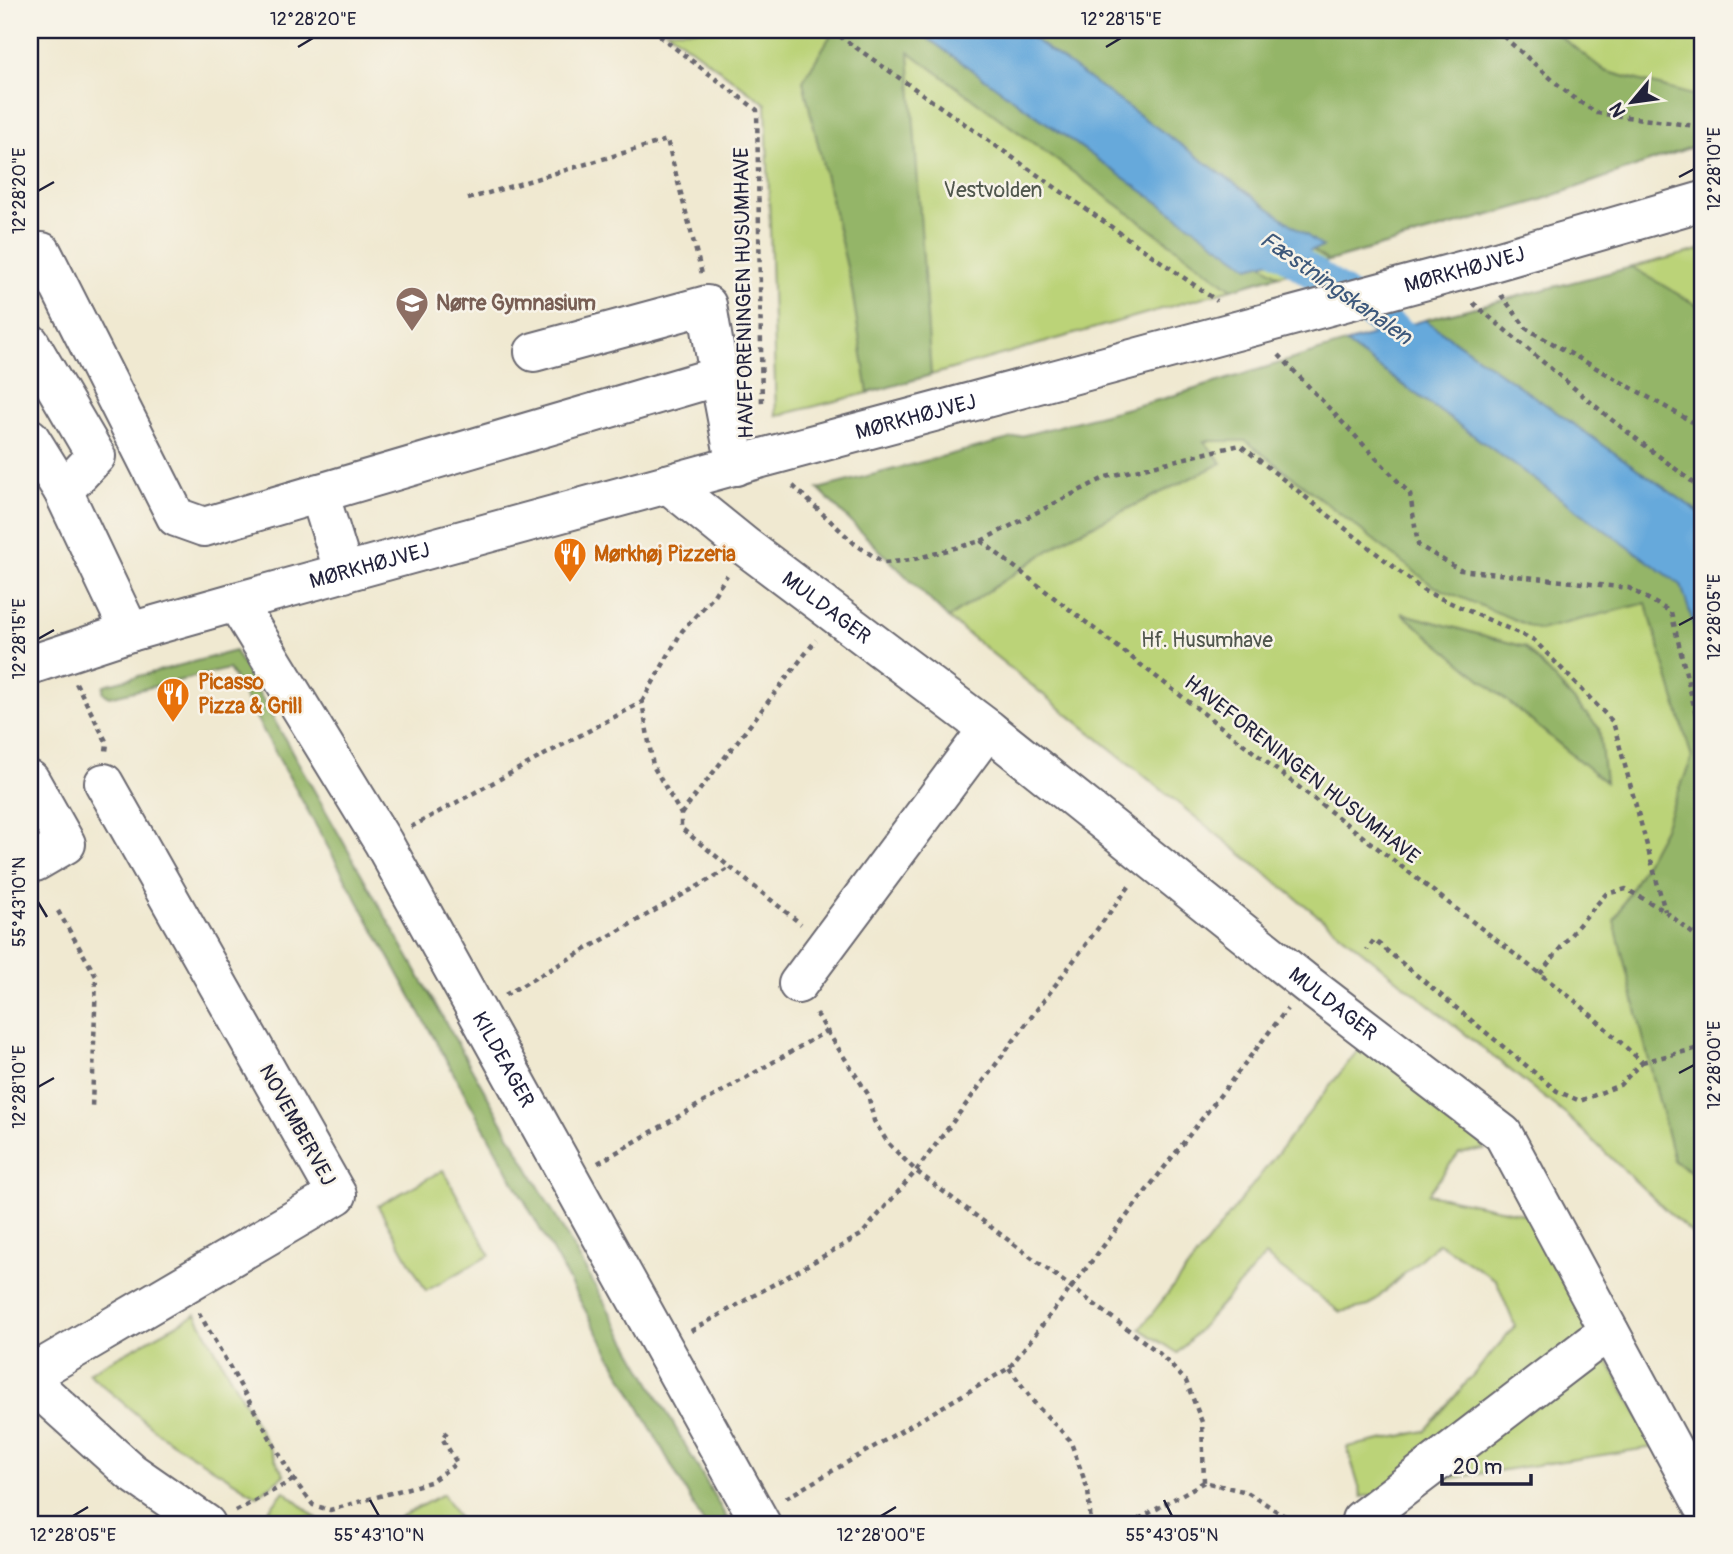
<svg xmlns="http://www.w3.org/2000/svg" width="1733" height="1554" viewBox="0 0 1733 1554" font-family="Pangolin,sans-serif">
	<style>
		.green { fill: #bbd378; stroke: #6e7a5a; stroke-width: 2 }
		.forest { fill: #94b568; stroke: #5b6c52; stroke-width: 2 }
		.water { fill: #66a9db; stroke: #44668b; stroke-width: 2 }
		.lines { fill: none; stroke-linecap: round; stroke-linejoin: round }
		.canal { stroke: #66a9db; stroke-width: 32 }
		.minor-casing { stroke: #6a6870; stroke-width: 42 }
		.path { stroke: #6a6870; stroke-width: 4.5; stroke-dasharray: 5 5; stroke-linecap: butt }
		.minor { stroke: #fff; stroke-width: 38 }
		.ticks { fill: none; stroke: #22223b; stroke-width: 2.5 }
		.labels { text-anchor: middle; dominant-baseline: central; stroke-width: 5; stroke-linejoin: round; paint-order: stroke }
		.park-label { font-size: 21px; fill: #50574d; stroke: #f7f3e8 }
		.street-label { font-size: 21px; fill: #22223b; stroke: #f7f3e8 }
		.education-label { font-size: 21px; font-weight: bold; fill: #785e54; stroke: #f7f3e8; text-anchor: start }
		.food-label { font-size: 21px; font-weight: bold; fill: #c56008; stroke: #f7f3e8; text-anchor: start }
		.water-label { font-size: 23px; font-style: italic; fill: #3d587b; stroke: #f7f3e8 }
		.neatline { fill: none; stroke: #22223b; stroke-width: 2.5 }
		.ticks-label { font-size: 18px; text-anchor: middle; fill: #22223b }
	</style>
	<rect width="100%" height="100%" fill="#f7f3e8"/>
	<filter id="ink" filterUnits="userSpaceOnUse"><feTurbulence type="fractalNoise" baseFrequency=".0143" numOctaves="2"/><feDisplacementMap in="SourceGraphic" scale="14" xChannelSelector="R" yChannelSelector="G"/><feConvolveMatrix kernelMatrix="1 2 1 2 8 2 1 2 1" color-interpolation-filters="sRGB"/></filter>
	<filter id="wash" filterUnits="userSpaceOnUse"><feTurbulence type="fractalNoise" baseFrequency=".00686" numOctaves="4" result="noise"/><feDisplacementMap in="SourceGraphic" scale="28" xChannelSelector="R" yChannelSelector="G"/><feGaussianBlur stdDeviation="1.57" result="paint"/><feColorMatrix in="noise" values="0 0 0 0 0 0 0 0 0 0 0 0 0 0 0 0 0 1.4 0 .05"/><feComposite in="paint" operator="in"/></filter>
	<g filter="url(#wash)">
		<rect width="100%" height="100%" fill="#f0e9d1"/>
		<g class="green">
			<polygon points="666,30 1703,30 1703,143 1532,203 868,393 776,416 766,104"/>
			<polygon points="1703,249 1703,1243 1670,1214 1566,1115 948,618 1069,537 1222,463 1166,398 1425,320"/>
			<polygon points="1366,1040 1469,1122 1485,1149 1459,1153 1428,1194 1528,1215 1655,1447 1471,1475 1362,1497 1347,1447 1425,1431 1515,1326 1496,1280 1438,1243 1369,1306 1340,1312 1265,1256 1178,1353 1140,1329"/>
			<polygon points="443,1170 490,1255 426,1291 378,1206"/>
			<polygon points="196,1314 284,1475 257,1496 162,1436 88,1373"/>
			<polygon points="284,1491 319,1520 335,1524 283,1524 265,1515"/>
			<polygon points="443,1494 462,1524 387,1524"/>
		</g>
		<g class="forest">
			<polygon points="834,30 931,30 1278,275 1232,289 909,52 931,375 868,393 851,284 803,81"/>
			<polygon points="1006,30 1552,30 1605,71 1703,98 1703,143 1532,203 1328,261"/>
			<polygon points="1632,267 1703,309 1703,515 1425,320"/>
			<polygon points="1345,343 1682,585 1703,654 1703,1179 1674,1161 1614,921 1663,830 1692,758 1646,603 1539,630 1433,586 1246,441 1204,441 1222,463 1069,537 948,618 818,489 1166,398"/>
			<polygon points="1401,613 1525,647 1599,728 1605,782"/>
			<polygon points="235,651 730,1524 704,1524 229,669 109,697 103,692 104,685"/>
		</g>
		<g class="water">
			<polygon points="916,30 1021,30 1323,247 1249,267"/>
			<polygon points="1425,320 1703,515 1703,654 1681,585 1345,343"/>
		</g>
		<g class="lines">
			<polyline class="canal" points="1256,233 1429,354"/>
		</g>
	</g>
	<g filter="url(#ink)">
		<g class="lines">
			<defs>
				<g id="minor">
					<polyline points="42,252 176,517 204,527 719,376 707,305 534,352"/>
					<polyline points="30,343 96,456 63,491"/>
					<polyline points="719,376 736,466"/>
					<polyline points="30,438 63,491 130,632"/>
					<path id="s1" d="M668,484L746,547L988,729L1307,984L1503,1134L1703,1505"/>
					<polyline points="319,493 344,573"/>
					<path id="s2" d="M236,602L383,842L761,1524"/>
					<path id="s3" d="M30,665L130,632L236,602L762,458L1479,266L1703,201"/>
					<polyline points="30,780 66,844 35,862"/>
					<polyline points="798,984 988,729"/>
					<polyline points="30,1375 337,1195 104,783"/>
					<polyline points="30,1381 131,1472 206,1524"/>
					<polyline points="1363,1524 1361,1520 1591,1344 1610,1333"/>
				</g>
			</defs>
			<use href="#minor" class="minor-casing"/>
			<g class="path">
				<polyline points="651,30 757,110 762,406"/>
				<polyline points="831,30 1217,301"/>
				<polyline points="1496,30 1572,97 1597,113 1703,127"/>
				<polyline points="468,199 667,140 702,274"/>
				<polyline points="1501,295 1527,329 1703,428"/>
				<polyline points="1473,303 1612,420 1703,490"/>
				<polyline points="1279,355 1410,494 1418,545 1460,570 1629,588 1671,612 1703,743"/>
				<polyline points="793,486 855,544 884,563 911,560 981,541 1106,477 1240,445 1424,591 1534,640 1613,722 1665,911"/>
				<polyline points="981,541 1579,1004 1642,1062 1620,1085 1580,1101 1557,1091 1374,940 1367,950"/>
				<polyline points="76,683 107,743 106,751"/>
				<polyline points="642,702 682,631 712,598 727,575"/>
				<polyline points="681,814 816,640"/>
				<polyline points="411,827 642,702 653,766 681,814 681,828 801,924"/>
				<polyline points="58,911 96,976 92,1109"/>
				<polyline points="1540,974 1577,927 1606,894 1626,889 1665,911 1703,942"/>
				<polyline points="505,995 730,868"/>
				<polyline points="827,1031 868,1094 874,1121 888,1143 916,1171 1158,1352 1186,1381 1202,1422 1204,1482 1247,1492 1297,1524"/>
				<polyline points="1642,1062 1703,1047"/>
				<polyline points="598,1163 827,1031 815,1011"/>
				<polyline points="199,1313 294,1480 313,1505 330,1510 430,1482 457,1463 442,1438 447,1432"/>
				<polyline points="691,1331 861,1235 916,1171 1131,884"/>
				<polyline points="1009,1368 1036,1405 1070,1440 1088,1490 1091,1524"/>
				<polyline points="786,1498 1009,1368 1287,1009"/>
				<polyline points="236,1511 293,1480"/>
				<polyline points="1130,1524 1204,1482"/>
			</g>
			<use href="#minor" class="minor"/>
		</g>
	</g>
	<path class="ticks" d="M298,47L313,38M1106,47L1121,38M1679,177L1694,169M38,191L54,182M1679,625L1694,617M38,639L54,630M38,902L47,917M1679,1073L1694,1065M38,1087L54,1078M370,1500L379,1516M1164,1500L1172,1516M73,1516L88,1507M881,1516L896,1507"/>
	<defs>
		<symbol id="school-pin" viewBox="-11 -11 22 30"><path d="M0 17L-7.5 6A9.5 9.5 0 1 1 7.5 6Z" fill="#8d6e63" stroke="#f7f3e8"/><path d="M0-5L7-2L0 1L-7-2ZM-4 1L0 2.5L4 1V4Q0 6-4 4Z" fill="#fff"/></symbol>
		<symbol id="restaurant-pin" viewBox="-11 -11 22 30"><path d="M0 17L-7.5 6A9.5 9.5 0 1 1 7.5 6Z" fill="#e8710a" stroke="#f7f3e8"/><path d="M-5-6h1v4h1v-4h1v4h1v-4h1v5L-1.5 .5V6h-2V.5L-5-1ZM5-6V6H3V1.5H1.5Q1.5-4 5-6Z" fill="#fff"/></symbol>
	</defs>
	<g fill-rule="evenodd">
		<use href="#school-pin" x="393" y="284" width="38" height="52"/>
		<use href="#restaurant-pin" x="551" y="535" width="38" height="52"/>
		<use href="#restaurant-pin" x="154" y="675" width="38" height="52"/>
	</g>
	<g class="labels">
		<g class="park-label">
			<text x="993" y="190">Vestvolden</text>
			<text x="1207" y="640">Hf. Husumhave</text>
		</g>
		<g class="street-label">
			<text stroke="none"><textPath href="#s3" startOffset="1488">MØRKHØJVEJ</textPath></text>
			<text transform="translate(744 293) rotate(-91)">HAVEFORENINGEN HUSUMHAVE</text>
			<text stroke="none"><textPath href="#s3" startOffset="920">MØRKHØJVEJ</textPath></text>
			<text stroke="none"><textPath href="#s3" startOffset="354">MØRKHØJVEJ</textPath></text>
			<text stroke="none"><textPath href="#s1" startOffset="201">MULDAGER</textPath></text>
			<text transform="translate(1302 770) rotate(38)">HAVEFORENINGEN HUSUMHAVE</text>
			<text stroke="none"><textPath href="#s1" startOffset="844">MULDAGER</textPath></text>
			<text stroke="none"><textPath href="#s2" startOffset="530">KILDEAGER</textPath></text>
			<text transform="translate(297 1125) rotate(61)">NOVEMBERVEJ</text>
		</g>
		<g class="education-label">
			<text x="436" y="303">Nørre Gymnasium</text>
		</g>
		<g class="food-label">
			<text x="594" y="554">Mørkhøj Pizzeria</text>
			<text x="198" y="682">Picasso<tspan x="198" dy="24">Pizza &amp; Grill</tspan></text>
		</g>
		<g class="water-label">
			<text transform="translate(1336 288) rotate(35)">Fæstningskanalen</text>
		</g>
	</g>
	<rect width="1733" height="1554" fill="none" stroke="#f7f3e8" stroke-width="77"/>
	<g transform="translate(1632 102) rotate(241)" stroke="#f7f3e8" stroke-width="5" paint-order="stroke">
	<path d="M0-5L12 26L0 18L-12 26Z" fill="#22223b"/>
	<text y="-10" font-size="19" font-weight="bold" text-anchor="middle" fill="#22223b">N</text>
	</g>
	<path d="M1442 1474v10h89v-10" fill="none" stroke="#22223b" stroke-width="3.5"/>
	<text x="1453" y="1474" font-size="21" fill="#22223b" stroke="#f7f3e8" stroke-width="5" paint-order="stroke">20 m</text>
	<rect x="38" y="38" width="1656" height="1478" class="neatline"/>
	<g class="ticks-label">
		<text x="313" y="25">12°28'20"E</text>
		<text x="1121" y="25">12°28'15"E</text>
		<text transform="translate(1714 169) rotate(-90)" y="6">12°28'10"E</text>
		<text transform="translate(19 191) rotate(-90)" y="6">12°28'20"E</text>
		<text transform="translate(1714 617) rotate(-90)" y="6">12°28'05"E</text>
		<text transform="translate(19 639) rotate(-90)" y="6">12°28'15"E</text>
		<text transform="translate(19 902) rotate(-90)" y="6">55°43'10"N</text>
		<text transform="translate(1714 1065) rotate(-90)" y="6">12°28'00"E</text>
		<text transform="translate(19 1087) rotate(-90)" y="6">12°28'10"E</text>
		<text x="73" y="1541">12°28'05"E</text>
		<text x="379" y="1541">55°43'10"N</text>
		<text x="881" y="1541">12°28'00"E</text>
		<text x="1172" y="1541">55°43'05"N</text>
	</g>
</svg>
